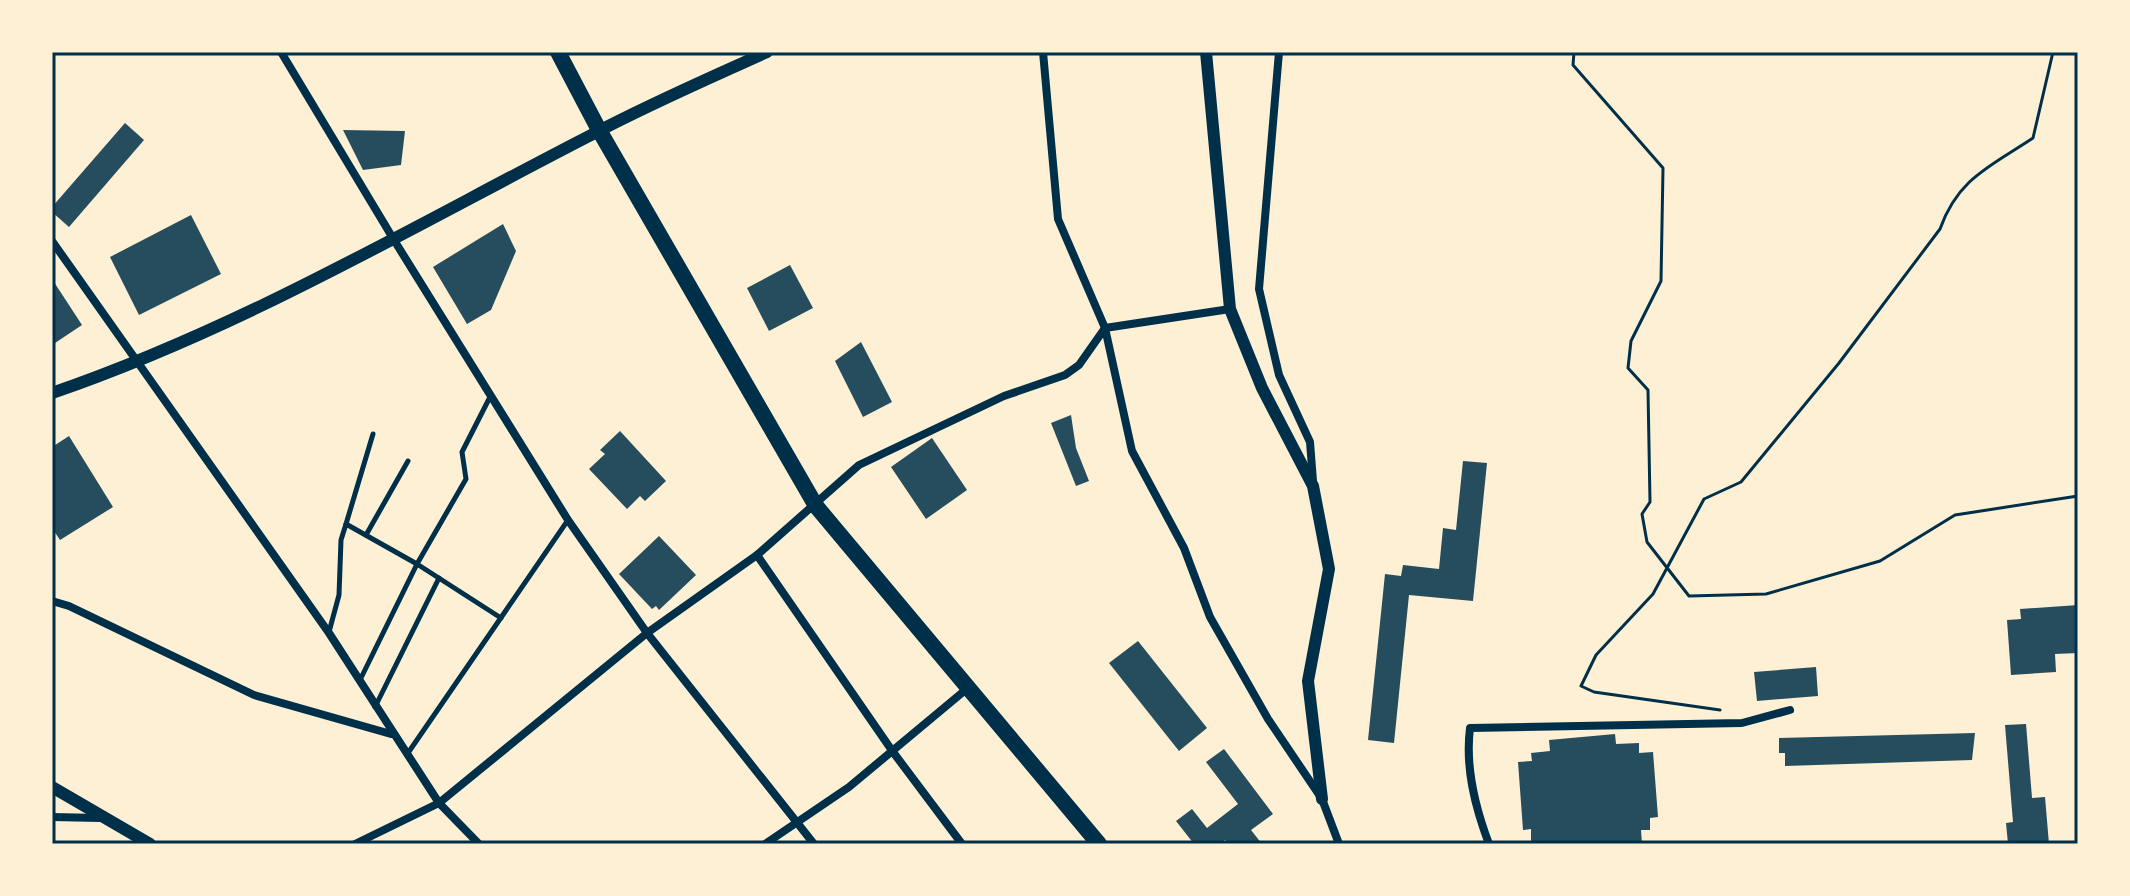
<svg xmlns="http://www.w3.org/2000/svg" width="2130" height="896" viewBox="0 0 2130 896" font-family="'Work Sans',sans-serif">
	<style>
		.building { fill: #264d5e }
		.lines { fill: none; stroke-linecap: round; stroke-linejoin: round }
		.path { stroke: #003049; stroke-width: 3 }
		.service { stroke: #003049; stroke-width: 5 }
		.minor { stroke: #003049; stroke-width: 8 }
		.tertiary { stroke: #003049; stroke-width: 12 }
		.primary { stroke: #003049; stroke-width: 16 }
		.neatline { fill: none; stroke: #003049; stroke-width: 3 }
	</style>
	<rect width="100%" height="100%" fill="#fdf0d5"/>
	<g class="building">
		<polygon points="125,123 144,140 69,227 52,212 52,207"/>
		<polygon points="343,130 405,131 401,165 363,170"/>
		<polygon points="191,215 221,274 139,315 110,257"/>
		<polygon points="503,224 516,251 491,310 467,324 433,267"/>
		<polygon points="790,265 813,308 769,331 747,288"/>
		<polygon points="52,279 82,325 52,345"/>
		<polygon points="861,342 892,402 863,417 835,361"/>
		<polygon points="1071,415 1076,448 1089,481 1076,486 1051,423"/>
		<polygon points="620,431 666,481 645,501 640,496 627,509 589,469 605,454 600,450"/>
		<polygon points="69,436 113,507 60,540 52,528 52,447"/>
		<polygon points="932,438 967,490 926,519 891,467"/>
		<polygon points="1463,461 1487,463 1473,601 1409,595 1394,743 1368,740 1385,574 1401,576 1403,565 1439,569 1443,528 1456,530"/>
		<polygon points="659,536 696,575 659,610 656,606 652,609 619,574"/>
		<polygon points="2078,605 2078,653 2055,654 2056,672 2011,675 2007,620 2021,619 2020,609"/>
		<polygon points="1138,641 1207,728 1179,751 1109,663"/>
		<polygon points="1816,667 1818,696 1757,701 1754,672"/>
		<polygon points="2026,724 2032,798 2045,797 2049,844 2008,844 2006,823 2013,822 2005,725"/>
		<polygon points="1975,733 1972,760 1785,766 1785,753 1779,753 1779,738"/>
		<polygon points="1615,734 1616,744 1639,743 1639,753 1653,752 1658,817 1650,818 1650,830 1641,830 1642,844 1531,842 1531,829 1523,830 1518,762 1532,761 1531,753 1550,751 1549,740"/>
		<polygon points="1224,749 1273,814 1251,830 1262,844 1229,844 1225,840 1220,844 1194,844 1176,821 1192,809 1207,828 1238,804 1206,762"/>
	</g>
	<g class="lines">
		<g class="path">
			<polyline points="1574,52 1573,65 1663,168 1661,281 1631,341 1628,368 1648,390 1650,502 1642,514 1647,542 1689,596 1766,594 1880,561 1955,515 2078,496"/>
			<path d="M1720,710L1594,692L1581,686L1596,655L1653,594L1704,499L1741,482L1839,363L1940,229C1958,178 1991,166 2033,138L2053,52"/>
		</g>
		<g class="service">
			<polyline points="346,524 373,434"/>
			<polyline points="366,535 408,461"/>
			<polyline points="329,632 339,595 341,540 346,524 417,564 501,618"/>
			<polyline points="360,680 417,564 466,479 462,452 491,395"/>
			<polyline points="375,707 439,578"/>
			<polyline points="408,753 568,520"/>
		</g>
		<g class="minor">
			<polyline points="281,52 394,240 568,520 647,633 814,844"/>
			<polyline points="1043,52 1058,219 1105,328 1132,451 1184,548 1210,617 1268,719 1322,799 1339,844"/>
			<polyline points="1279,52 1259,289 1279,375 1310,442 1313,481"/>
			<polyline points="52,241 329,633 439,803 479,844"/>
			<polyline points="757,555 893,752 962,844"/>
			<polyline points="52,601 69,606 254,695 391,734"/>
			<polyline points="52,817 100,818"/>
			<polyline points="355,844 439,803 647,633 757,555 859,465 1004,396 1065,375 1079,365 1105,328 1230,309"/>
			<polyline points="765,844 849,787 969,687"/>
			<path d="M1489,844C1475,807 1465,768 1470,728L1742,723L1790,710"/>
		</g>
		<g class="tertiary">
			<polyline points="1206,52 1230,309 1262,388 1313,486 1329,569 1308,681 1322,799"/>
			<path d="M52,393C244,327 417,224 597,132C652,103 710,78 767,52"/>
			<polyline points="52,787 150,844"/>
		</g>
		<polyline class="primary" points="558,52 599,130 816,506 1099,844"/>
	</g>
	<rect width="2130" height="896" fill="none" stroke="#fdf0d5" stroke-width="108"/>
	<rect x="54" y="54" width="2022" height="788" class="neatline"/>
</svg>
